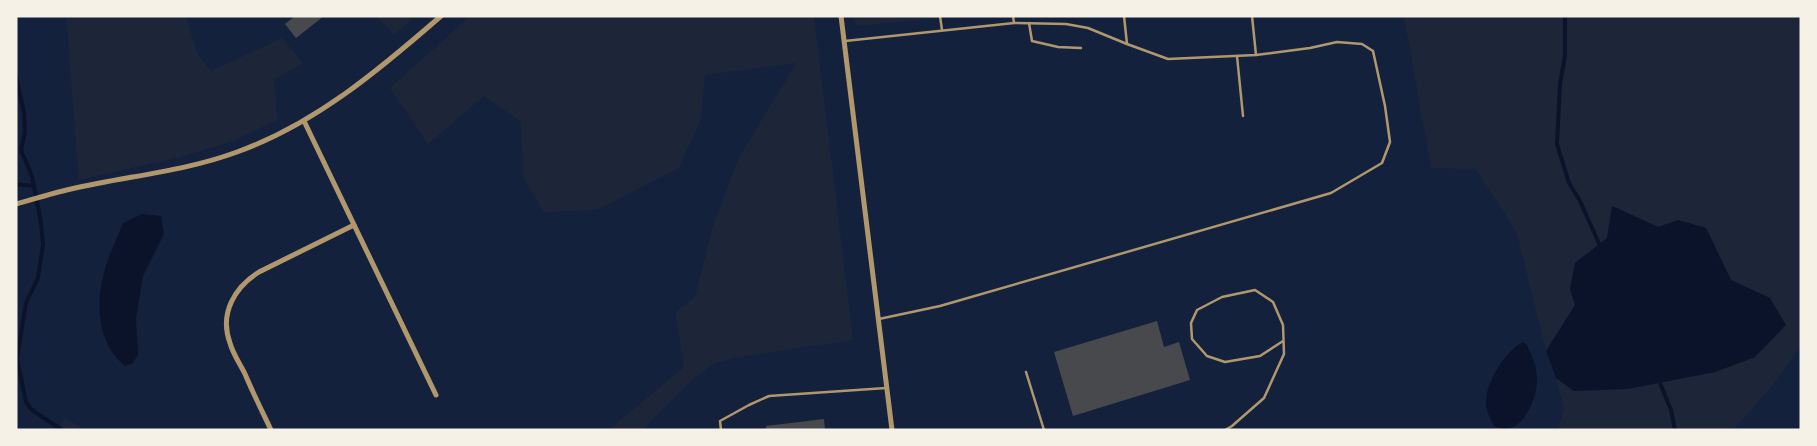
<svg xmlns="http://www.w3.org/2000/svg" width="1817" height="446" viewBox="0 0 1817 446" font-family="Helvetica,sans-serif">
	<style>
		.green { fill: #1d2539 }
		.water { fill: #0b132b }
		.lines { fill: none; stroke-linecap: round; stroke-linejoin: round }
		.stream { stroke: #0b132b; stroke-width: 4 }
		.building { fill: #48494c }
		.service { stroke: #b1986c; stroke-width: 2.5 }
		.minor { stroke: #b1986c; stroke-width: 5 }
	</style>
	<rect width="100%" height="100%" fill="#14213d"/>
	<g class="green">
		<polygon points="66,16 186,16 197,53 211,71 282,38 303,63 274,80 277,120 231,142 180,157 79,180"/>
		<polygon points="376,16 415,16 394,35"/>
		<polygon points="470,16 814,16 853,340 739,357 715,363 693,379 642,430 606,430 612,427 684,367 675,312 695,297 713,226 738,159 796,63 705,75 701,119 679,168 597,210 544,212 523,177 521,122 484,96 428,144 390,88"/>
		<polygon points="852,16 960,16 858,26"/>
		<polygon points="1404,16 1801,16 1801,345 1772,386 1733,430 1558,430 1564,408 1556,378 1574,391 1627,389 1715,372 1755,357 1770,298 1731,280 1706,228 1678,220 1658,227 1613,206 1607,238 1575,264 1570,289 1575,305 1546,351 1517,233 1476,169 1431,168"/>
		<polygon points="65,418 86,430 57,430"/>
	</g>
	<g class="water">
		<polygon points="1612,206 1658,227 1678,220 1706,228 1731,280 1770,298 1786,325 1755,357 1715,372 1627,389 1574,391 1556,378 1546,351 1575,305 1570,289 1575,263 1607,238"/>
		<path d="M142,214L161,216L164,234L143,276L136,318L138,355L132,364L125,366C98,344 95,306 104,273C108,256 117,239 123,223Z"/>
		<path d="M1523,342L1527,345C1532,356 1537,367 1537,379C1538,395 1525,428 1506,429C1502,429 1497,427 1494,426C1490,418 1485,409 1486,400C1487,381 1506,350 1523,342Z"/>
	</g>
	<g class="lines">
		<g class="stream">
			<polyline points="1565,16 1565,56 1560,84 1557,144 1569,183 1580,201 1601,248"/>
			<polyline points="16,76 24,113 25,132 21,150 32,176 41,223 43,245 38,278 26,303 17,359 26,402 32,410 62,430"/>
			<polyline points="16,184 34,186"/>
			<polyline points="1658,378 1671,410 1675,430"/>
		</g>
	</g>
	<g class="building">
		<polygon points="295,16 324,16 296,38 285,24"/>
		<polygon points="1157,321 1164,347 1179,342 1190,380 1073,416 1054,352"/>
		<polygon points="824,419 825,430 766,430 766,426"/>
	</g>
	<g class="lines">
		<g class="service">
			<polyline points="940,16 942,30"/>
			<polyline points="1013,16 1014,23"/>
			<polyline points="1124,16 1127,44"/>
			<polyline points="1252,16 1256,55"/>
			<polyline points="1029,23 1032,41 1058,47 1081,48"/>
			<polyline points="845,41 1014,23 1066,24 1088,28 1127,44 1168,59 1256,55 1310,48 1337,42 1362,44 1373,51 1385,106 1390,142 1382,163 1331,193 940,306 879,319"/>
			<polyline points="1237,56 1243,116"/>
			<polyline points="1026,372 1044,430"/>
			<polyline points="721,430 720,421 749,405 769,396 886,388"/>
			<polyline points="1225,430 1232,426 1264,398 1284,354 1283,325 1273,302 1255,290 1222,297 1197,310 1191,323 1192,339 1207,356 1225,362 1260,356 1283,341"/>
		</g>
		<g class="minor">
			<polyline points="841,16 892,430"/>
			<polyline points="304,121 436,395"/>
			<path d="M16,204C34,199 53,193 71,189C126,176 183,172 237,152C315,124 379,70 441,16"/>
			<path d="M271,430C262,411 253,393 245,374C240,364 233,354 230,343C219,313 235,287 259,272L354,225"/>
		</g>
	</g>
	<rect width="1817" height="446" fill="none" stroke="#f6f1e7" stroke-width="35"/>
</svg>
